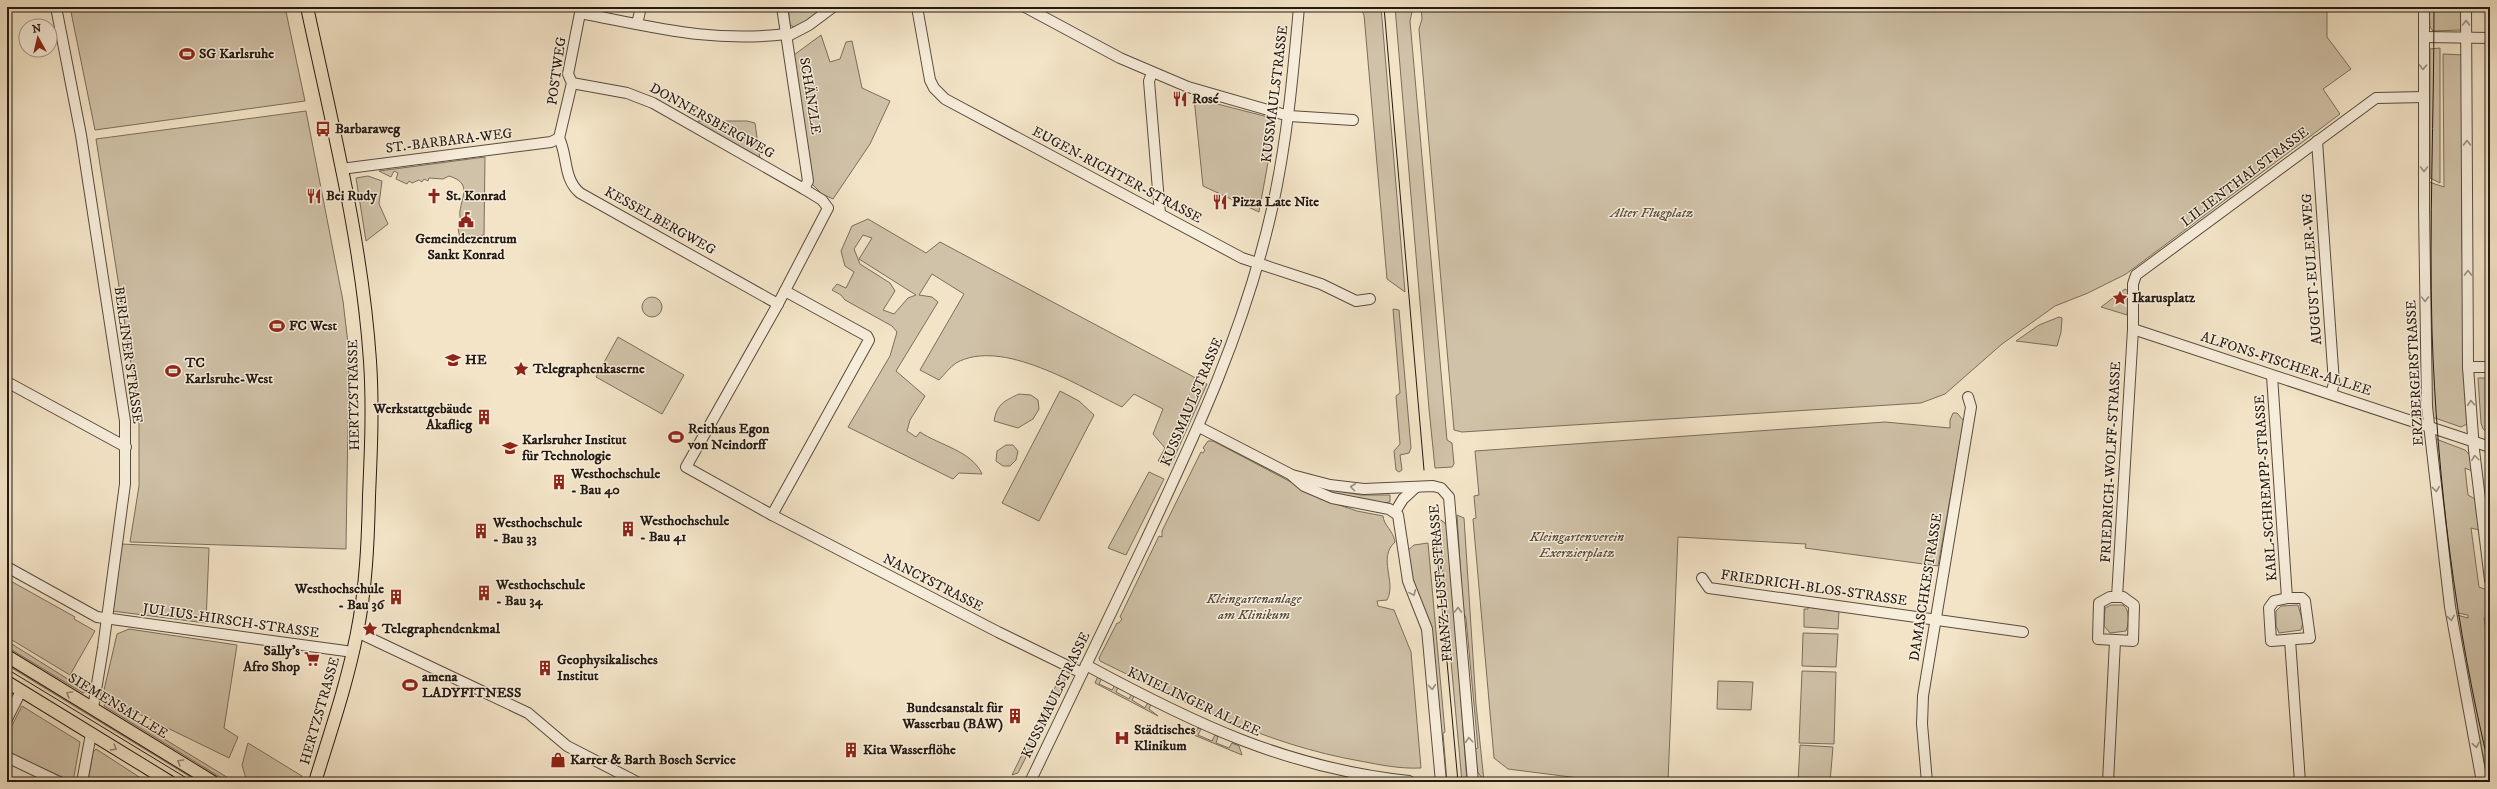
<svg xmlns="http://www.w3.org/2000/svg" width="2497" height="789" viewBox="0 0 2497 789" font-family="'IM FELL DW Pica',serif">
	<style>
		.green { fill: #d0c2a8; stroke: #7a6e5d; fill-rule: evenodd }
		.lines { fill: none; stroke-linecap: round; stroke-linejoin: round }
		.minor-casing { stroke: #584c3f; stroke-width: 12 }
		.major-casing { stroke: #241a12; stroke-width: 14 }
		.minor { stroke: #f7eddb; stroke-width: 10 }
		.major { stroke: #f3e4c7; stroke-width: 12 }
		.tram { stroke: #241a12; stroke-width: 1 }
		.oneway { stroke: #988e81 }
		.oneway2 { stroke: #968976 }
		.labels { text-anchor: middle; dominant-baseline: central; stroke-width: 3; stroke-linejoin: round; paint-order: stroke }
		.poi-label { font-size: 14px; font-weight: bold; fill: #241a12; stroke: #f7eddb; text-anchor: start }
		.street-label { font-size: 14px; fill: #241a12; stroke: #f7eddb }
		.park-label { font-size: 14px; font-style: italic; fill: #584c3f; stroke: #f7eddb }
	</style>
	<rect width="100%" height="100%" fill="#f3e4c7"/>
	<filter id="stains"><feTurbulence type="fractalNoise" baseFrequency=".005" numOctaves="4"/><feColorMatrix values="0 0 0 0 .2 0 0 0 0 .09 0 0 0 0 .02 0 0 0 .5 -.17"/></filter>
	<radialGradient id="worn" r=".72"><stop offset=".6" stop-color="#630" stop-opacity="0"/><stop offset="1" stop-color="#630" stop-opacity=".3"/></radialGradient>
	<g class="green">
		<polygon points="70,7 285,7 305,101 95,130"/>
		<polygon points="788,7 822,7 810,19 794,27 790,25"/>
		<polygon points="1360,7 1381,7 1405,292 1387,279 1364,15"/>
		<polygon points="1395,7 1413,7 1410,21 1446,429 1447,440 1452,443 1454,464 1452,467 1435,468 1429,409"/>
		<polygon points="1421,7 2327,7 2327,37 2351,69 2323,89 2340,114 2126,274 2088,293 2055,306 2002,344 1945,394 1921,403 1462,432 1454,430 1419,29 1422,19"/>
		<polygon points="2429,7 2463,7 2463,26 2460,30 2433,31 2430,27"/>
		<polygon points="821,35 830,62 840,59 846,42 852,41 862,88 890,101 870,144 833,199 822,194 812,184 794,55"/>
		<polygon points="2440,48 2440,183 2430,178 2430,49"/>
		<path d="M2443,54L2464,55C2459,177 2462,301 2469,423L2461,427L2432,417L2431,406L2425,188L2429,187V182L2444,187Z"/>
		<polygon points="1194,98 1272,118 1275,124 1259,212 1203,186"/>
		<polygon points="306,111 343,301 349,352 346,549 130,542 139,486 139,415 96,139"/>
		<polygon points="698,121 747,121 755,123 760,159 697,124"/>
		<path d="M485,157L484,235L460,239L458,228L462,227C461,222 459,215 460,211C462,196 472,183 449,176L443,179L429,178L428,181L424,179L422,182L419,180L412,183L409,181L407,184L396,179L398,173L394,171L391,177L379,171Z"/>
		<polygon points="368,176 382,181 379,204 388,224 366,241 356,178"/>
		<path d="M868,219L926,253L940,242L1207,384L1170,467L1158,461L1165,448L1153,434L1163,409L1134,394L1122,407C1080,387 1002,337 956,363C950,367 944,375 939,380L920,370L964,294L932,274L919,295L932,297L938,302L896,371L925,396L910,420L907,431L916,437L920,432C939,445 972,451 982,474L959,473L953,479L848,427L890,356L897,332L892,326L845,300L841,295L832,290L837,284L846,288L854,272L845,266L841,251L852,226ZM863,235L872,238L859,259L916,295L908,298L894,314L883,310L895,291L890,283L860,264L854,249Z"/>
		<polygon points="2125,289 2129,291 2127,315 2101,307"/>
		<circle cx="652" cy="307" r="10"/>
		<polygon points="1393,309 1399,310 1411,448 1409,453 1400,455 1402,470 1399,472 1396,470 1394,451 1400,444 1396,396 1400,393"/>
		<polygon points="2059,317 2062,318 2061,332 2057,346 2016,341 2039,325"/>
		<polygon points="618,337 684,375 662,414 596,377"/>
		<polygon points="2478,378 2490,378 2490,434 2483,429 2481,423"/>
		<polygon points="1060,391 1079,401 1094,415 1039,521 1002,503"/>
		<path d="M1019,394L1031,395L1038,400L1039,409L1033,419L1018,428L994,421C997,404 1004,401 1019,394Z"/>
		<polygon points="1953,413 1957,413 1964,421 1938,566 1805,548 1806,544 1678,537 1668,782 1610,782 1508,769 1494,758 1473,519 1476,518 1474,496 1479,495 1475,451 1885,422 1950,428 1950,420"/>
		<polygon points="2436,439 2465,450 2470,455 2472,471 2465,468 2468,495 2475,499 2479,530 2471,528 2479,587 2487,590 2490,619 2484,618 2490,654 2490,773 2485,774 2486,769 2454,620 2458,619 2457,615 2468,618 2468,615 2453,612"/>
		<path d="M1208,441H1213L1327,501L1357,511L1383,516C1384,526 1393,530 1395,542C1377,558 1397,582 1387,600L1377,601L1378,606L1394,610L1411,652L1421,768C1400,769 1381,765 1360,761C1267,745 1184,702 1100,661L1099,658L1117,623H1119L1122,619L1120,617L1159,536L1162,537V531L1201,452L1203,453L1205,450L1203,448Z"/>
		<polygon points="1006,445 1013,445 1018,451 1016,460 1010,466 1003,466 996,461 997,451"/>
		<polygon points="1149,472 1164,479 1126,555 1108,548"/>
		<path d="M1328,489L1361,495H1390V502C1371,506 1345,497 1327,491Z"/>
		<polygon points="1457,515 1464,518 1476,704 1484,781 1477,771 1473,750 1478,748 1466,618 1463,612"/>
		<polygon points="1438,518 1445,523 1448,529 1467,782 1462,782"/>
		<path d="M1428,543L1445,732L1443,733L1447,782H1444C1439,724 1428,668 1419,611C1415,591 1408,571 1407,551L1414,545Z"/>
		<polygon points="121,544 209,548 206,623 112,611"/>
		<polygon points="7,579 75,617 74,619 95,631 70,675 7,637"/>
		<path d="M2111,605H2123C2130,610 2129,623 2126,631L2110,633L2104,626L2105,608Z"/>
		<polygon points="2298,605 2303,623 2301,630 2279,633 2276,626 2276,611 2281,606"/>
		<polygon points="1808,607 1839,611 1838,629 1804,627 1804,609 1808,609"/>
		<polygon points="129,629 237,645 224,728 238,737 229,758 110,700 104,690 117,634"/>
		<polygon points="1803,633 1838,634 1836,667 1802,666"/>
		<polygon points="7,641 87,691 83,693 7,647"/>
		<polygon points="7,660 199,779 197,781 7,665"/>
		<polygon points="1802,671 1836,672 1834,744 1799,743"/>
		<polygon points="1062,673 1067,676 1018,773 1012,775"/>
		<polygon points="1098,676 1102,678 1099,684 1112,690 1115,685 1119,686 1116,692 1129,699 1132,693 1135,695 1132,700 1145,708 1148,702 1151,704 1149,709 1158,716 1095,683"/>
		<polygon points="1718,681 1753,682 1751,710 1717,709"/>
		<polygon points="105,703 235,782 228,782 104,706"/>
		<polygon points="22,706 80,742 73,782 7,752 7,735"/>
		<polygon points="1198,728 1201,729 1198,735 1212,741 1215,735 1218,737 1216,743 1229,748 1232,743 1239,746 1242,755 1194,735"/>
		<polygon points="248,743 302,776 300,782 247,782 242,765"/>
		<polygon points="1800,745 1833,747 1830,782 1798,782"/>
		<polygon points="96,749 147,782 88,782 93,752"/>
	</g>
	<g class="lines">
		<defs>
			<g id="minor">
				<polyline points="56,7 81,135 125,421 125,484 103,648 93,708"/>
				<polyline points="782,7 808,181 804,189"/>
				<polyline points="917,7 930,80 934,88 945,99 1242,258 1321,284 1356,301 1370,299"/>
				<polyline points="1025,7 1120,58 1188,87 1289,116 1353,120"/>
				<polyline points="2424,7 2424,209 2427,407 2450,607 2482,782"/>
				<polyline points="2466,7 2468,367 2474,450 2490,580"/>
				<path d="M580,13C654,27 710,43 786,34"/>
				<polyline points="637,24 641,7"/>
				<polyline points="786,37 809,25 833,7"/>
				<polyline points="2425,37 2490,38"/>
				<polyline points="1152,73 1149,81 1160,214"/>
				<polyline points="572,83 627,93 653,103 804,189 822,200 828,208 778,304 686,467 772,515 998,632 1082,673"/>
				<path d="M559,138C568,156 563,179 580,193L778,304"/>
				<polyline points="559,138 572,83 568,74 581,8"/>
				<polyline points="2317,141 2334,383 2331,394"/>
				<polyline points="341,169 551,142 559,138"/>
				<polyline points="2133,329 2490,447"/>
				<polyline points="2468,367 2490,367"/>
				<polyline points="2272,376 2287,598"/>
				<polyline points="7,382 126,447"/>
				<polyline points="1199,427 1290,474 1304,486 1332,498 1389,509 1398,515 1408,581 1427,629 1441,782"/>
				<polyline points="1292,475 1330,485 1364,489 1433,486 1441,488 1449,497 1473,782"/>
				<polyline points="1395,512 1403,499 1416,487"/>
				<polyline points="772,515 869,340 867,336 785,291"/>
				<polyline points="7,567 97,617 353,652"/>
				<polyline points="1702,578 1709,588 2023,632"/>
				<polygon points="2110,597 2123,597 2134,605 2133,641 2098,639 2099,603"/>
				<polyline points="2117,597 2133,329 2133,284 2136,275 2376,98 2424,97"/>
				<polygon points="2287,598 2302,598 2305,601 2310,638 2271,641 2269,608 2274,601"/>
				<polyline points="357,632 528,713 567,746 637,782"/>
				<polyline points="2290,640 2300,782"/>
				<path d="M1086,665C1193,723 1286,768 1409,781"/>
				<polyline points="7,719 21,691"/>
				<polyline points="7,757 59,782"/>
				<polyline points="82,782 91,734"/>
				<path d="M1030,782C1068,702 1106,622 1145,542C1197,431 1245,329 1272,209C1287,142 1293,75 1299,7"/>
				<polyline points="1927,782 1922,724 1923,696 1971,407 1968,397"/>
				<polyline points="2108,782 2115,641"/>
			</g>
			<g id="major">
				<path d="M307,7C332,124 362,242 370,361C373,406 371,451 369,496C368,542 366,588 357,633C347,684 330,733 315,782"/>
				<polyline points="7,656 213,782"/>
				<polyline points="7,682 170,782"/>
			</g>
		</defs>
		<use href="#minor" class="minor-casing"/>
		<use href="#major" class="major-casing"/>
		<use href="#minor" class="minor"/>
		<use href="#major" class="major"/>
		<g class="tram">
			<polyline points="1384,7 1424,470"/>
			<path d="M2434,7C2434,115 2429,223 2432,331C2437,478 2455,627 2490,770"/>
			<polyline points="1434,519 1458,782"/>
			<polyline points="7,669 193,782"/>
		</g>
	</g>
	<defs><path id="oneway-chevron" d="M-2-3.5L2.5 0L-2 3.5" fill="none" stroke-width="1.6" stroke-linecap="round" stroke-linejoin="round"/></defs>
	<g class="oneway">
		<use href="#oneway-chevron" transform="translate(2466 23) rotate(-90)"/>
		<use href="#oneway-chevron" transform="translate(2423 67) rotate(92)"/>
		<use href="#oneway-chevron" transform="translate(2467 143) rotate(-90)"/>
		<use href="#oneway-chevron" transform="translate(2424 169) rotate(90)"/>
		<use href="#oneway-chevron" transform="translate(2468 273) rotate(-90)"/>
		<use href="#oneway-chevron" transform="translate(2425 299) rotate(89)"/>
		<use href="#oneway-chevron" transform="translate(2471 403) rotate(-94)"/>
		<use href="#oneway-chevron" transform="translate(2475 458) rotate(-97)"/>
		<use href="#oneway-chevron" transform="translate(1353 487) rotate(-173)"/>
		<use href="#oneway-chevron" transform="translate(2436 489) rotate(84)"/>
		<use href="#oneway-chevron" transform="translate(1413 593) rotate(66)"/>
		<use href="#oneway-chevron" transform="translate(1458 610) rotate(-90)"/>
		<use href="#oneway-chevron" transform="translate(2451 618) rotate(80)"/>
		<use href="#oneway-chevron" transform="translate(1432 687) rotate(85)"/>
		<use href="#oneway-chevron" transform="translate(1469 740) rotate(-95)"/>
		<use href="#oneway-chevron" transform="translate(2476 745) rotate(79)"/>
	</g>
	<g class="oneway2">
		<use href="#oneway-chevron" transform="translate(69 694) rotate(-149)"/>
		<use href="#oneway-chevron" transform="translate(114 748) rotate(32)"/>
		<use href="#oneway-chevron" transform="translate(180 762) rotate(-149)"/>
	</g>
	<defs>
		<symbol id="stadium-bare" viewBox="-9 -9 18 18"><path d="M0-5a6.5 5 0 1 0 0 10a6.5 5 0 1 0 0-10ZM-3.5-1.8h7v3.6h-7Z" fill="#8f2418" stroke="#f7eddb" stroke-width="2.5" paint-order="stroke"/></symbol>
		<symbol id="restaurant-bare" viewBox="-9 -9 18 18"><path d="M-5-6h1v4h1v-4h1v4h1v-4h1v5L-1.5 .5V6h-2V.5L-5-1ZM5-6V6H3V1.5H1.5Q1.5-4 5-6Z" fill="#8f2418" stroke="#f7eddb" stroke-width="2.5" paint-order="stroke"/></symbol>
		<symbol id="bus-bare" viewBox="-9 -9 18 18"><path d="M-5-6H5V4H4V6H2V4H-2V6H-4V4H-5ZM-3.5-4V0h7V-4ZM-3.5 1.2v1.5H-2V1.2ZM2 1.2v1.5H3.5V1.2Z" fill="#8f2418" stroke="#f7eddb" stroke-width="2.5" paint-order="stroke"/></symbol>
		<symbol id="church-bare" viewBox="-9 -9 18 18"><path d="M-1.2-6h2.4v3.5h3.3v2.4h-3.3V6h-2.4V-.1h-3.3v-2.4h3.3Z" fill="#8f2418" stroke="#f7eddb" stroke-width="2.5" paint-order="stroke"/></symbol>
		<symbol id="civic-bare" viewBox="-9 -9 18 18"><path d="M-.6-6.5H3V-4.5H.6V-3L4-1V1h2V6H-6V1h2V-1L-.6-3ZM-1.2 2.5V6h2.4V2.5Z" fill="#8f2418" stroke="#f7eddb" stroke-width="2.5" paint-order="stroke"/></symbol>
		<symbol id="sight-bare" viewBox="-9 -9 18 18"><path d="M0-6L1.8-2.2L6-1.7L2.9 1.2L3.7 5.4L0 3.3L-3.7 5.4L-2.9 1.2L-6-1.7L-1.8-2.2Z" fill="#8f2418" stroke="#f7eddb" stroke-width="2.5" paint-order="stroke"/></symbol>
		<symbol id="university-bare" viewBox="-9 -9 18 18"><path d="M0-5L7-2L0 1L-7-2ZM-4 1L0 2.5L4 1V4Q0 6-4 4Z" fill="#8f2418" stroke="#f7eddb" stroke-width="2.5" paint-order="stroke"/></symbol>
		<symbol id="building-bare" viewBox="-9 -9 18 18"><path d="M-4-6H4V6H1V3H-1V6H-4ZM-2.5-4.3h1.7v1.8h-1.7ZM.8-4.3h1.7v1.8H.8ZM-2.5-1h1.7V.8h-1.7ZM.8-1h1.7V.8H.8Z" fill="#8f2418" stroke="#f7eddb" stroke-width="2.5" paint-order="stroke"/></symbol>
		<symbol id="supermarket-bare" viewBox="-9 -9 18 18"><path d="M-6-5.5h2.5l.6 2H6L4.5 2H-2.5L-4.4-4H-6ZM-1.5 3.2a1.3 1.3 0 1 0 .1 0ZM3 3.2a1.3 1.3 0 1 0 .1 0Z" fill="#8f2418" stroke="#f7eddb" stroke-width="2.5" paint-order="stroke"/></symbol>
		<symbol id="hospital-bare" viewBox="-9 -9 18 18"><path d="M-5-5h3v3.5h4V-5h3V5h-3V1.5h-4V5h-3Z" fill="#8f2418" stroke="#f7eddb" stroke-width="2.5" paint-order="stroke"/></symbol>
		<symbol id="shop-bare" viewBox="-9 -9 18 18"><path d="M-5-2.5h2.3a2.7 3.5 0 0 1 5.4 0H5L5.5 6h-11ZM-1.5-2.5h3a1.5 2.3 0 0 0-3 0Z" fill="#8f2418" stroke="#f7eddb" stroke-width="2.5" paint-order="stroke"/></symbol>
	</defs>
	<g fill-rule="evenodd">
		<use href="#stadium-bare" x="176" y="43" width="22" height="22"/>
		<use href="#restaurant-bare" x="1169" y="88" width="22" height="22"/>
		<use href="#bus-bare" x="312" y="118" width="22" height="22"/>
		<use href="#restaurant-bare" x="303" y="185" width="22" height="22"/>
		<use href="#church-bare" x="423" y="185" width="22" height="22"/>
		<use href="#restaurant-bare" x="1209" y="191" width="22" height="22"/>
		<use href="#civic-bare" x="455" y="209" width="22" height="22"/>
		<use href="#sight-bare" x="2109" y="287" width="22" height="22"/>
		<use href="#stadium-bare" x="266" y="315" width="22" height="22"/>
		<use href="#university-bare" x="442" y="349" width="22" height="22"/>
		<use href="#sight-bare" x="510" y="358" width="22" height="22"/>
		<use href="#stadium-bare" x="162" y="360" width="22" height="22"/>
		<use href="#building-bare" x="473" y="406" width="22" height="22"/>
		<use href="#stadium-bare" x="665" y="426" width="22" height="22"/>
		<use href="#university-bare" x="499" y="437" width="22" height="22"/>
		<use href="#building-bare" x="548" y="471" width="22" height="22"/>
		<use href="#building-bare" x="617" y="518" width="22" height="22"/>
		<use href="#building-bare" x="470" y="520" width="22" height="22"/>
		<use href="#building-bare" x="473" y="582" width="22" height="22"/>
		<use href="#building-bare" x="385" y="586" width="22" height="22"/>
		<use href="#sight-bare" x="359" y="618" width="22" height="22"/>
		<use href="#supermarket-bare" x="301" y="648" width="22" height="22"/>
		<use href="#building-bare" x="534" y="657" width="22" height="22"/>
		<use href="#stadium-bare" x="399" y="674" width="22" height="22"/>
		<use href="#building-bare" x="1004" y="705" width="22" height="22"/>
		<use href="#hospital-bare" x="1111" y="727" width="22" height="22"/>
		<use href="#building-bare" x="840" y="739" width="22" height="22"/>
		<use href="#shop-bare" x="547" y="749" width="22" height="22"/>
	</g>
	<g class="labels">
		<g class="poi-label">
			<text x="199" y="54">SG Karlsruhe</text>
			<text x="1192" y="99">Rosé</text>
			<text x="335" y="129">Barbaraweg</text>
			<text x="326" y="196">Bei Rudy</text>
			<text x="446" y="196">St. Konrad</text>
			<text x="1232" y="202">Pizza Late Nite</text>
			<text x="466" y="239" text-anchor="middle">Gemeindezentrum<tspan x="466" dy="16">Sankt Konrad</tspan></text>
			<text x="2132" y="298">Ikarusplatz</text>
			<text x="289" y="326">FC West</text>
			<text x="465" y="360">HE</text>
			<text x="185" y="363">TC<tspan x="185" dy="16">Karlsruhe-West</tspan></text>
			<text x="533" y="369">Telegraphenkaserne</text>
			<text x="472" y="409" text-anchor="end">Werkstattgebäude<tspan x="472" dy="16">Akaflieg</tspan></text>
			<text x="688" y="429">Reithaus Egon<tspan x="688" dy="16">von Neindorff</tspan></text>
			<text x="522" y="440">Karlsruher Institut<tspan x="522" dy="16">für Technologie</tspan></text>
			<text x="571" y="474">Westhochschule<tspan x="571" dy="16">- Bau 40</tspan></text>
			<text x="640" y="521">Westhochschule<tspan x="640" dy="16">- Bau 41</tspan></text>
			<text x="493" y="523">Westhochschule<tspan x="493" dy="16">- Bau 33</tspan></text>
			<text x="496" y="585">Westhochschule<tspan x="496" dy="16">- Bau 34</tspan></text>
			<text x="384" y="589" text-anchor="end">Westhochschule<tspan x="384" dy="16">- Bau 36</tspan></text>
			<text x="382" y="629">Telegraphendenkmal</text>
			<text x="300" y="651" text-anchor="end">Sally's<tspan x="300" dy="16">Afro Shop</tspan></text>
			<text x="557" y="660">Geophysikalisches<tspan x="557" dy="16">Institut</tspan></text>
			<text x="422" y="677">amena<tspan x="422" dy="16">LADYFITNESS</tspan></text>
			<text x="1003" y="708" text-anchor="end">Bundesanstalt für<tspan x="1003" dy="16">Wasserbau (BAW)</tspan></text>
			<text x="1134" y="730">Städtisches<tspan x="1134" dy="16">Klinikum</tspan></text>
			<text x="863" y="750">Kita Wasserflöhe</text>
			<text x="570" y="760">Karrer &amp; Barth Bosch Service</text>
		</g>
		<g class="street-label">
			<text transform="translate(557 71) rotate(-82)">POSTWEG</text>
			<text transform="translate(1275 94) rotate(-83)">KUSSMAULSTRASSE</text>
			<text transform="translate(810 96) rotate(81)">SCHÄNZLE</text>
			<text transform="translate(712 121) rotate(29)">DONNERSBERGWEG</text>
			<text transform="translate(449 141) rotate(-7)">ST.-BARBARA-WEG</text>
			<text transform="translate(1117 175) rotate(28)">EUGEN-RICHTER-STRASSE</text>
			<text transform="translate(2245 177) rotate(-37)">LILIENTHALSTRASSE</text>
			<text transform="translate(660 221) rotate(29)">KESSELBERGWEG</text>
			<text transform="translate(2312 269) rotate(-94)">AUGUST-EULER-WEG</text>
			<text transform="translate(128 355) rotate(82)">BERLINER STRASSE</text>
			<text transform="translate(2286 364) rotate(18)">ALFONS-FISCHER-ALLEE</text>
			<text transform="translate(2415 373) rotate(-93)">ERZBERGERSTRASSE</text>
			<text transform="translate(354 395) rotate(-91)">HERTZSTRASSE</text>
			<text transform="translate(1192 402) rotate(-67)">KUSSMAULSTRASSE</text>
			<text transform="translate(2111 462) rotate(-87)">FRIEDRICH-WOLFF-STRASSE</text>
			<text transform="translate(2266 488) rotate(-94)">KARL-SCHREMPP-STRASSE</text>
			<text transform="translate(933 583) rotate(27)">NANCYSTRASSE</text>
			<text transform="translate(1441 583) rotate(-95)">FRANZ-LUST-STRASSE</text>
			<text transform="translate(1926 587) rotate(-81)">DAMASCHKESTRASSE</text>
			<text transform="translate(1814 588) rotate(8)">FRIEDRICH-BLOS-STRASSE</text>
			<text transform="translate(231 621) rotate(8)">JULIUS-HIRSCH-STRASSE</text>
			<text transform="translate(1056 695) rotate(-64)">KUSSMAULSTRASSE</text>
			<text transform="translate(1194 702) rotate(25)">KNIELINGER ALLEE</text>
			<text transform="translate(118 706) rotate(31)">SIEMENSALLEE</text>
			<text transform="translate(320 711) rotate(-74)">HERTZSTRASSE</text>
		</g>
		<g class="park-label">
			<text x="1652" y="213">Alter Flugplatz</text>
			<text x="1577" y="537">Kleingartenverein<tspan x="1577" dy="16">Exerzierplatz</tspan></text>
			<text x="1254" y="599">Kleingartenanlage<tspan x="1254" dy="16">am Klinikum</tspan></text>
		</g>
	</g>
	<rect width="2497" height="789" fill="none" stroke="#f3e4c7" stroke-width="24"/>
	<rect x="8" y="8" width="2481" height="773" fill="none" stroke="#241a12" stroke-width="2"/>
	<rect x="12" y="12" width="2473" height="765" fill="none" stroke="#241a12"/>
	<g transform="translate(38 38) rotate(352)"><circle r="19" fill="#f7eddb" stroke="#a3998b"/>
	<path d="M0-3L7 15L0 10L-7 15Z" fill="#8f2418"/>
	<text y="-6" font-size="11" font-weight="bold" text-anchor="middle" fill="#241a12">N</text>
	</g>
	<rect width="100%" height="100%" filter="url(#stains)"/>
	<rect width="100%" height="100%" fill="url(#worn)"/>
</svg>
